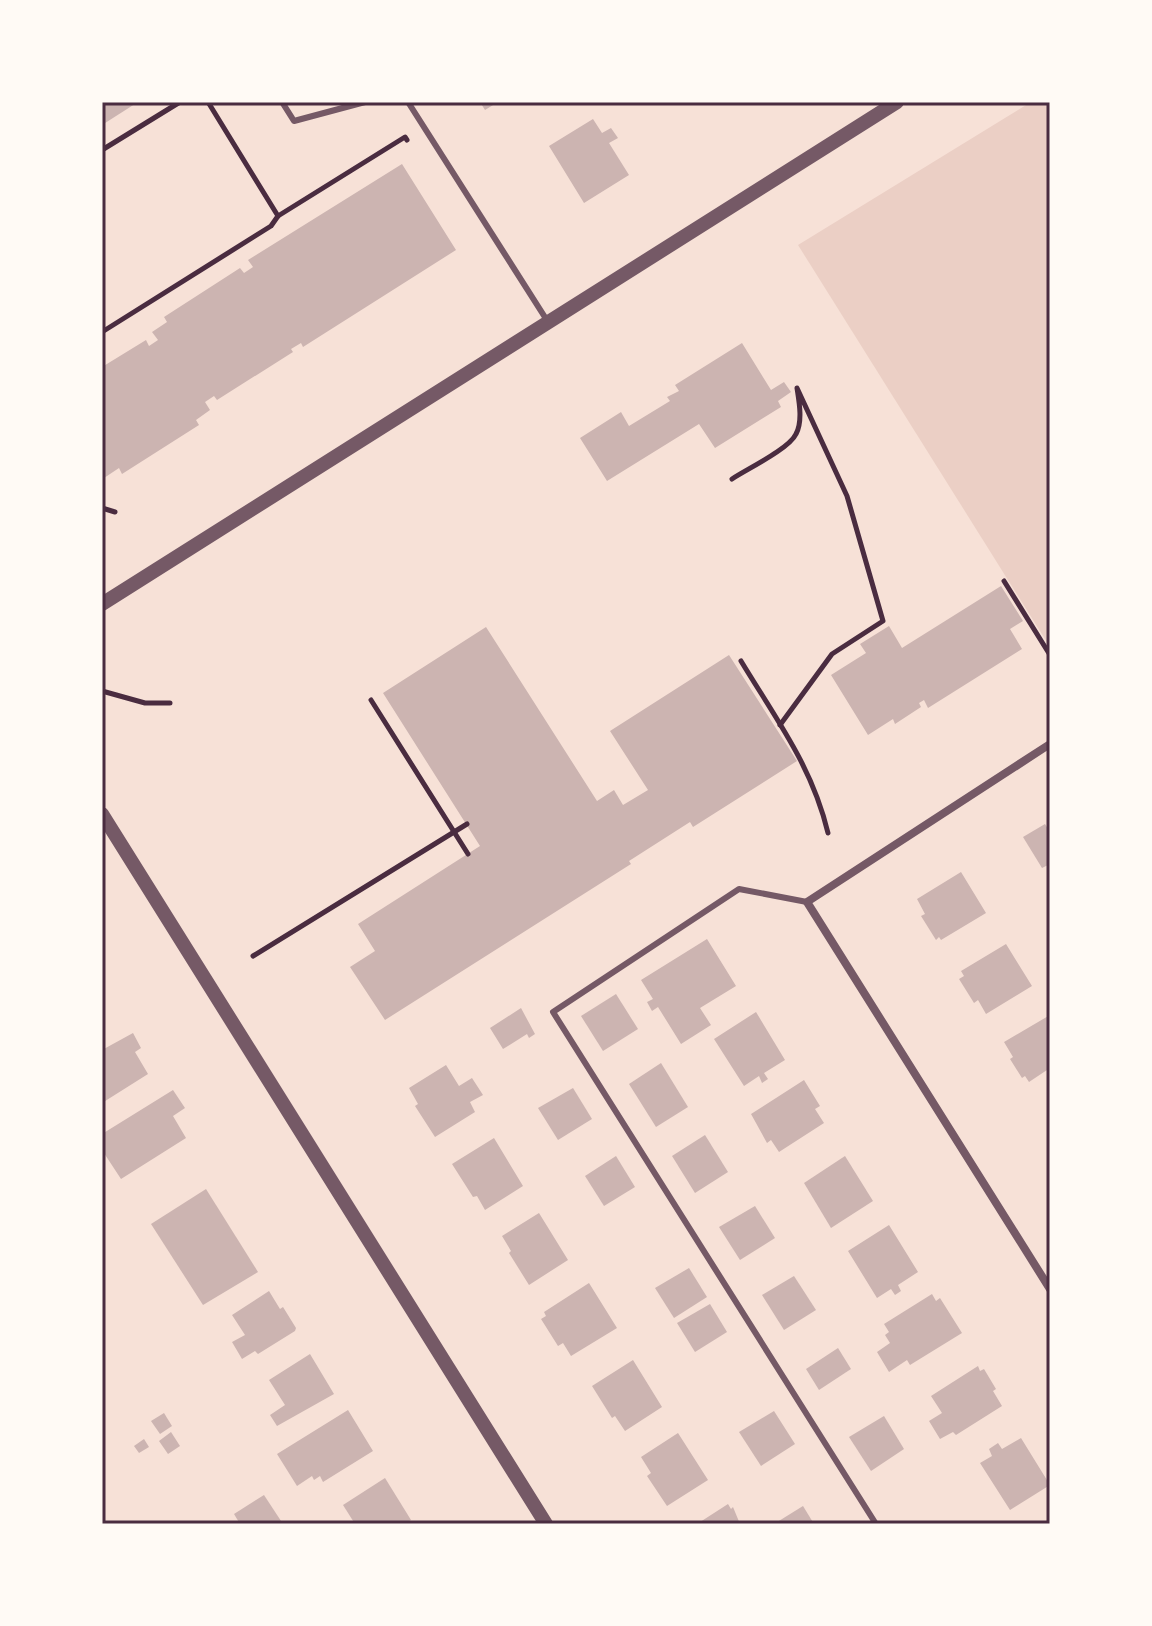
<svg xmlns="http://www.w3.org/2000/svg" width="1152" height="1626" viewBox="0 0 1152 1626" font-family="'DM Sans',sans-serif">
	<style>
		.green { fill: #ebcfc5 }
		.building { fill: #ccb4b1 }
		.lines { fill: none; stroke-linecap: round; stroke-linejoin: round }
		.path { stroke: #4a2c40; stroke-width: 5 }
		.service { stroke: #755966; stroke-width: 6 }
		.minor { stroke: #755966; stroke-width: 8 }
		.tertiary { stroke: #755966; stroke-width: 14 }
		.neatline { fill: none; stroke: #4a2c40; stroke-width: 3 }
	</style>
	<rect width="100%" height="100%" fill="#f7e1d7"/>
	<polygon class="green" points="1031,102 1050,102 1050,647 798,245"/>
	<g class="building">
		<polygon points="102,102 138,102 102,125"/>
		<polygon points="480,102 498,102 485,110"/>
		<polygon points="593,119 602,133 611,128 618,138 609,143 629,175 584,203 549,146"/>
		<polygon points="402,164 456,250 303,347 301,343 291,349 293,352 217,400 214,396 205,402 210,410 196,420 199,425 122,474 119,468 104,478 102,475 102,367 146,340 149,346 158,340 152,332 167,322 164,317 240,268 244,273 253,267 248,260"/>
		<polygon points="742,343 771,390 784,382 791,392 778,401 781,407 715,448 699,424 607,481 580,438 621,412 629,426 670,401 667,397 679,391 675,385"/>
		<polygon points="1001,586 1023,621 1010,629 1022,649 928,708 924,700 919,703 921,707 895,724 893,719 868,735 831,675 866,653 860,644 889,626 902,648"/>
		<polygon points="486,627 597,801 614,790 623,805 648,790 610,731 729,655 797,761 693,827 690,822 629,861 631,864 385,1020 350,967 375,951 358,924 480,846 383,693"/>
		<polygon points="1045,824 1050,832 1050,864 1042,868 1023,837"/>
		<polygon points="961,872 986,913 941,940 939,937 936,940 921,916 925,914 917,899"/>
		<polygon points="707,939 736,986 700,1008 711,1025 681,1044 658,1007 652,1011 647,1002 653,999 641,980"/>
		<polygon points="1006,944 1032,986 986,1014 978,1000 974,1003 959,979 964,976 961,971"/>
		<polygon points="616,994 638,1029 603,1051 581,1016"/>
		<polygon points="521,1008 535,1034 529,1038 527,1034 503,1049 490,1028"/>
		<polygon points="756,1012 785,1060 764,1073 768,1079 762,1083 759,1076 744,1086 714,1039"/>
		<polygon points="1050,1015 1050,1068 1029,1082 1025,1076 1022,1078 1010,1059 1013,1057 1004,1042"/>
		<polygon points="133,1033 141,1048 135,1052 148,1074 102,1103 102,1050"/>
		<polygon points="661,1063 688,1107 656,1127 629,1084"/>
		<polygon points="446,1065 459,1086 472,1078 483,1095 470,1102 475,1112 435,1137 415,1106 418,1104 409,1088"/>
		<polygon points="804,1080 820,1106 815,1109 824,1123 779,1152 771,1140 767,1143 751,1114"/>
		<polygon points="573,1088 592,1119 558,1140 538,1108"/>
		<polygon points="173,1090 185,1108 173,1116 186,1138 121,1179 102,1150 102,1134"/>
		<polygon points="705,1135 728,1172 695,1193 672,1156"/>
		<polygon points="494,1138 523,1186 485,1210 477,1196 473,1197 452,1164"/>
		<polygon points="616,1156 635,1187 604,1206 585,1176"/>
		<polygon points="845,1156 873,1201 831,1228 804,1183"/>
		<polygon points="206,1189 258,1272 203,1305 151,1224"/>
		<polygon points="755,1206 775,1238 740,1260 719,1227"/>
		<polygon points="539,1213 568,1260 529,1285 509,1253 511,1251 502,1236"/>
		<polygon points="889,1225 918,1272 898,1285 901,1291 895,1295 891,1289 877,1298 848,1251"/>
		<polygon points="689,1268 707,1297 674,1318 655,1288"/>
		<polygon points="794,1276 816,1310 784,1330 762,1295"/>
		<polygon points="589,1283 617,1328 571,1356 563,1343 558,1346 541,1319 546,1316 544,1312"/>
		<polygon points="269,1291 280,1309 283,1307 296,1328 295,1331 258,1354 255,1351 242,1359 232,1342 245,1335 232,1315"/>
		<polygon points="932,1294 936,1301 940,1298 962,1333 910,1365 907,1360 889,1372 877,1352 890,1343 885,1335 889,1332 884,1324"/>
		<polygon points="710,1304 727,1332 695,1352 677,1323"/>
		<polygon points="838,1348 851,1369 819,1390 806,1369"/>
		<polygon points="310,1354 334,1394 277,1426 270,1415 285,1405 269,1380"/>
		<polygon points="633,1360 662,1407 625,1431 615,1416 612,1418 592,1386"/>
		<polygon points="978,1366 980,1371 984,1369 996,1389 993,1391 1002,1406 956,1435 953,1432 940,1439 929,1421 942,1413 931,1396"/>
		<polygon points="348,1410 373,1451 323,1482 320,1476 314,1480 312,1476 297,1486 277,1454"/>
		<polygon points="774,1411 795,1444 761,1466 739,1432"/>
		<polygon points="164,1413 172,1426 160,1434 151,1421"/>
		<polygon points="884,1416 904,1449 871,1471 849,1437"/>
		<polygon points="171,1432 180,1446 168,1454 159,1441"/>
		<polygon points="678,1433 708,1480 667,1506 647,1476 651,1473 641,1457"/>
		<polygon points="1021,1438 1050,1485 1010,1510 980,1463 992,1456 989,1449 998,1443 1002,1449"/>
		<polygon points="144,1439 149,1447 139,1453 134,1446"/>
		<polygon points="385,1478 411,1520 404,1524 355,1524 343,1505"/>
		<polygon points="264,1495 283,1524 240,1524 234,1514"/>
		<polygon points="728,1504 731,1509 733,1507 740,1524 697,1524"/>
		<polygon points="803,1506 814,1524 774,1524"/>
	</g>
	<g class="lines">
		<g class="path">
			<polyline points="208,102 278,216 405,137 407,140"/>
			<polyline points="102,150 180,102"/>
			<polyline points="102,332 271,226 278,216"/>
			<path d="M732,479C747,469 789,449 796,434C803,421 799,401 797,388L847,496L883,621L832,654L780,725"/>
			<polyline points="102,508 115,512"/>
			<polyline points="1004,581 1050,655"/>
			<path d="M741,661C776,719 812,766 828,833"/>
			<polyline points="102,691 145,703 170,703"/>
			<polyline points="371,700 468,854"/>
			<polyline points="253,956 467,824"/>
		</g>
		<g class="service">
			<polyline points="282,102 294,121 365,102"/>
			<polyline points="408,102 548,322"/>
			<polyline points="807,902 739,889 553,1012 876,1524"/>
		</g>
		<polyline class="minor" points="1050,744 807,902 1050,1289"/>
		<g class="tertiary">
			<polyline points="102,604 897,102"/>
			<polyline points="102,814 546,1524"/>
		</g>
	</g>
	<rect width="1152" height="1626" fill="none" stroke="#fffaf5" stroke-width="208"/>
	<rect x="104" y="104" width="944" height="1418" class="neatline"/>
</svg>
